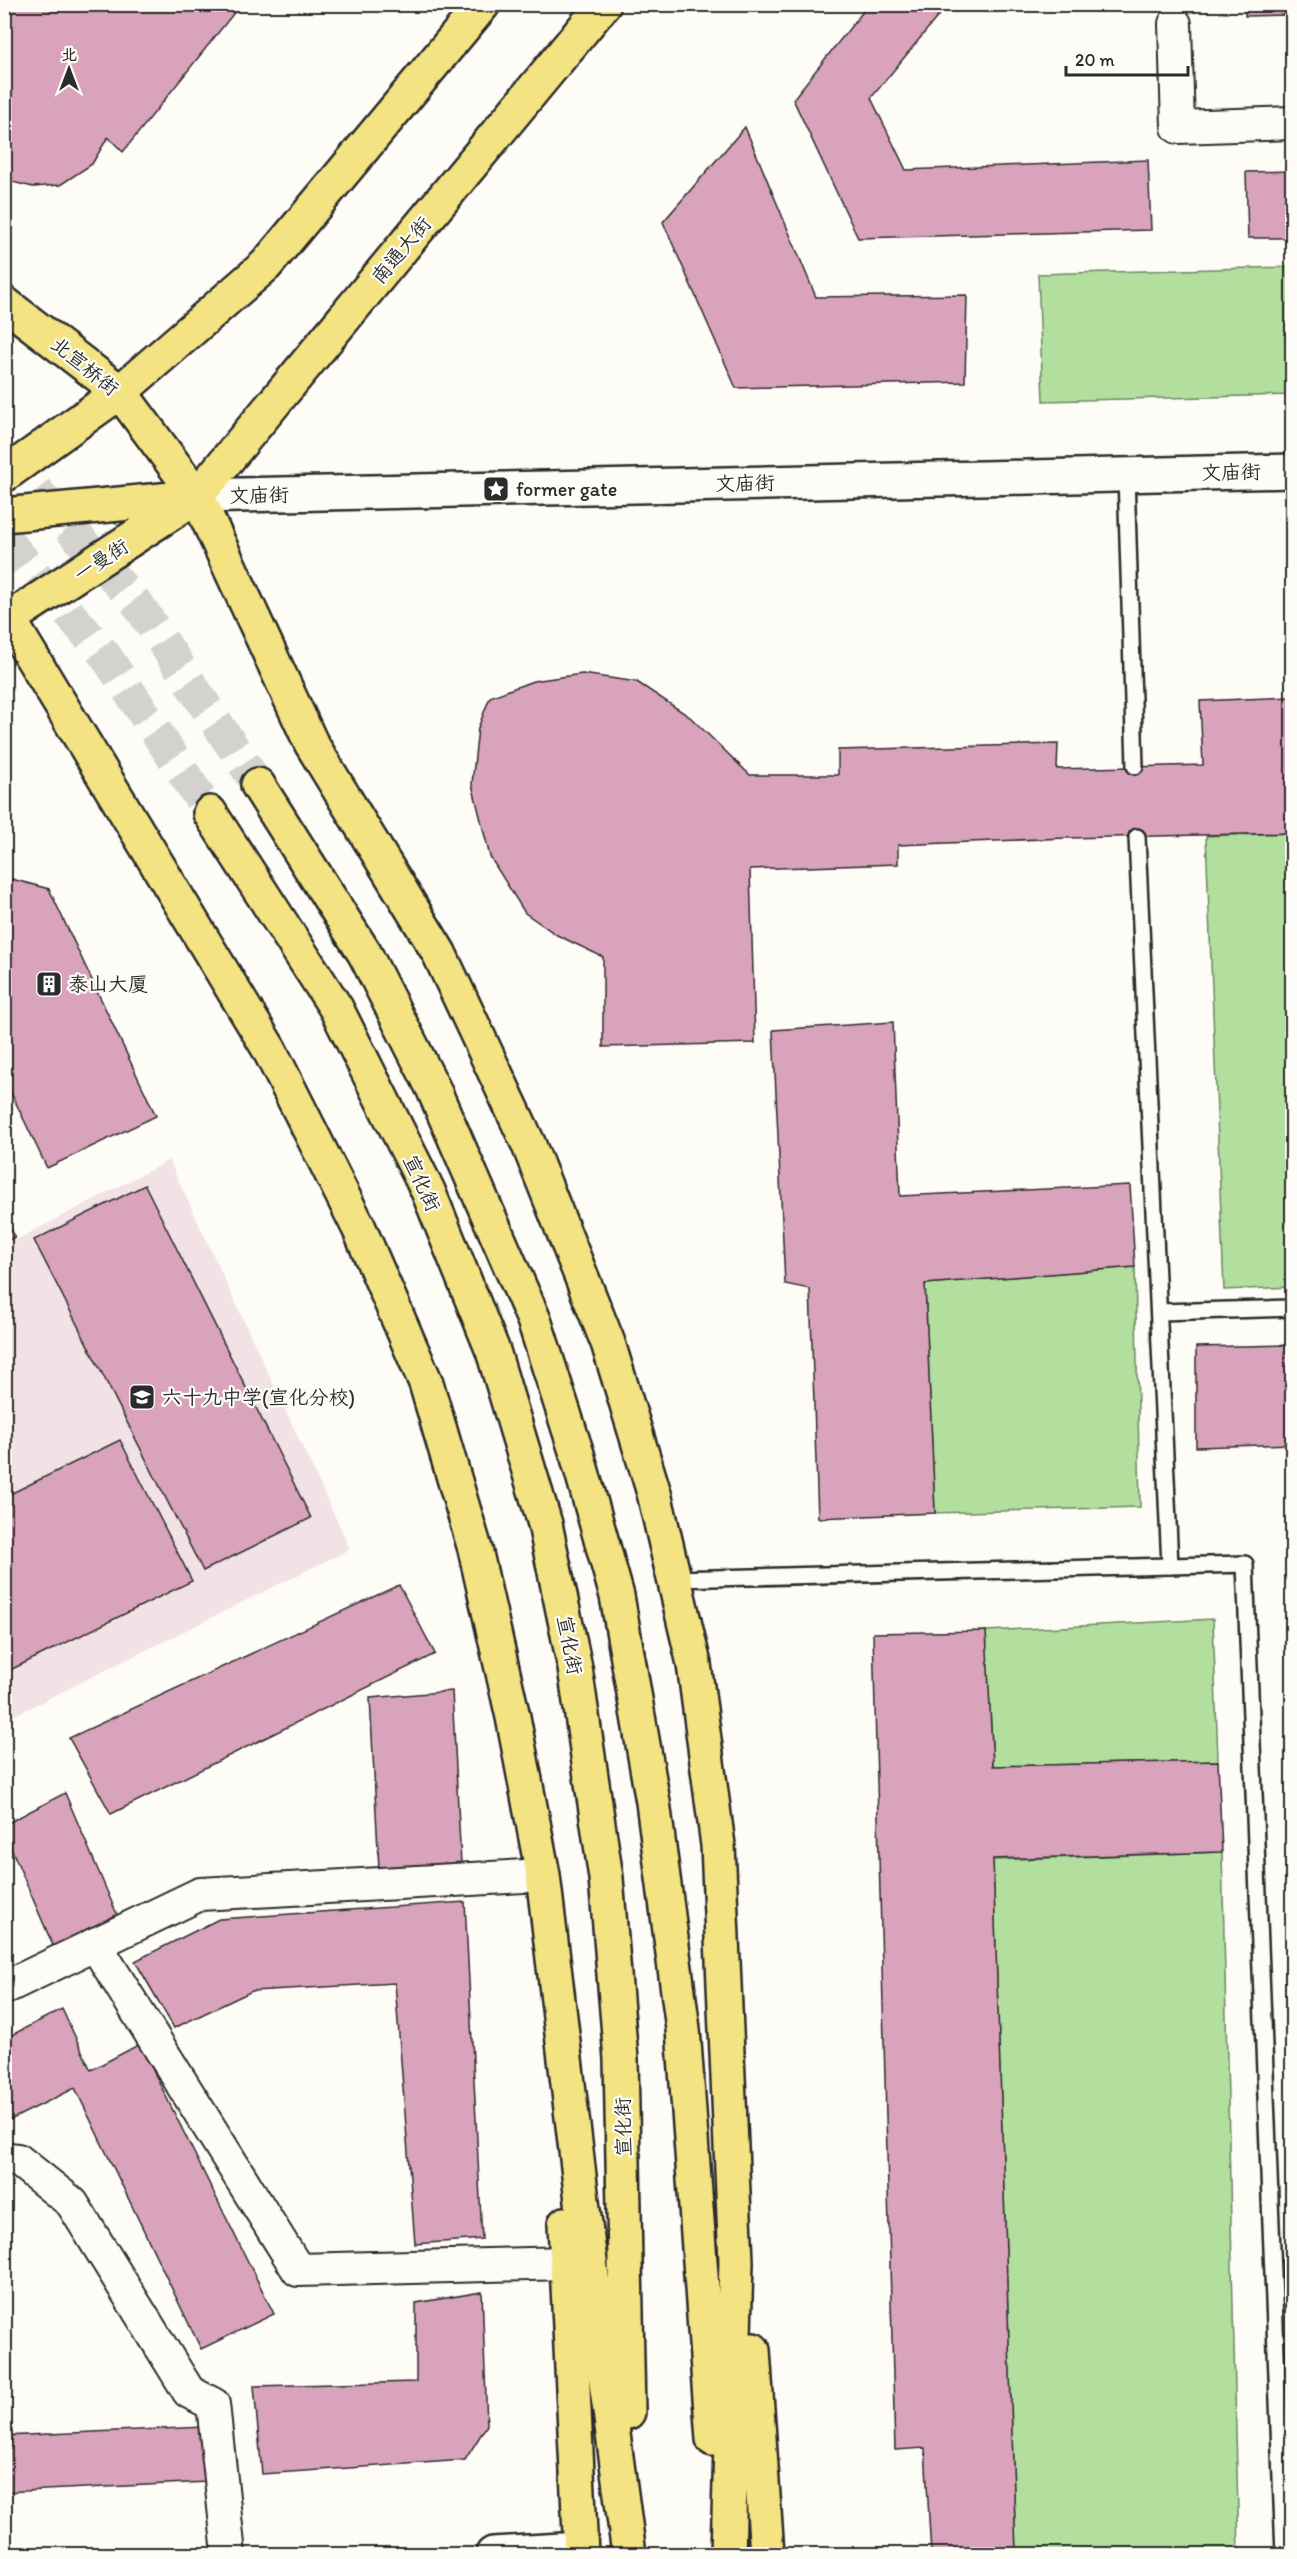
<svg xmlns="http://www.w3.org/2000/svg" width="1297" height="2559" viewBox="0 0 1297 2559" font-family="Itim,'LXGW WenKai TC',sans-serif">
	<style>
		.built { fill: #f2e1e5 }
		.green { fill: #b2df9d; stroke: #6e8564; stroke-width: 1.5 }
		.building { fill: #d9a3bb; stroke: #2b2b2b; stroke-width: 1.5 }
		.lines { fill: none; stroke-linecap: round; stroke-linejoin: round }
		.primary-tunnel { stroke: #d3d2ce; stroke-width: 33; stroke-dasharray: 33 16; stroke-linecap: butt }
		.service-casing { stroke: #2b2b2b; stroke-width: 20 }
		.minor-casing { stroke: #2b2b2b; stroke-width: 36 }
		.secondary-casing { stroke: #2b2b2b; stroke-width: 38 }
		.primary-casing { stroke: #2b2b2b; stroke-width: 38 }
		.trunk-casing { stroke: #2b2b2b; stroke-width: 38 }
		.service { stroke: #fdfcf7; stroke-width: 15 }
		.minor { stroke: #fdfcf7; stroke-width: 32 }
		.secondary { stroke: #fdfcf7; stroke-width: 33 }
		.primary { stroke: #f4e382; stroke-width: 33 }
		.trunk { stroke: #f4e382; stroke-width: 33 }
		.labels { text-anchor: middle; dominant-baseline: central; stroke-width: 4.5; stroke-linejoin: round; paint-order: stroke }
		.street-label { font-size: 20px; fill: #2b2b2b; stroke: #fdfcf7 }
		.poi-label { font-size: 20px; fill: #2b2b2b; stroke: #fdfcf7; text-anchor: start }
	</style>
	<rect width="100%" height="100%" fill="#fdfcf7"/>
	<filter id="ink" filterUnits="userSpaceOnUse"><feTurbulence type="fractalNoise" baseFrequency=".0167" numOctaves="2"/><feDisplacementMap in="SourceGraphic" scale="12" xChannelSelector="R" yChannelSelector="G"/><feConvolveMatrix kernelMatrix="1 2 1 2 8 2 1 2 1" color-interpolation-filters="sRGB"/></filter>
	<g filter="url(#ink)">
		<polygon class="built" points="169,1160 350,1549 5,1720 5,1246"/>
		<g class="green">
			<polygon points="1292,267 1292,395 1043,401 1038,274"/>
			<polygon points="1292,833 1292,1287 1224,1290 1206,836"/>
			<polygon points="1135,1267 1140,1507 935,1513 925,1284"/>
			<polygon points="1213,1619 1218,1761 993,1766 986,1631"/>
			<polygon points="1222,1852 1239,2554 1016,2554 993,1860"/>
		</g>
		<g class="building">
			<polygon points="4,4 241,4 123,152 108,137 92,164 60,185 33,187 4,180"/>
			<polygon points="869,4 948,4 871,98 906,170 1148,160 1151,230 858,238 793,99"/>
			<polygon points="1245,4 1292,4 1292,15 1245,16"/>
			<polygon points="745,127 816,297 967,295 965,382 736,388 663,222"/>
			<polygon points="1292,171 1292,238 1248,238 1246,172"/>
			<polygon points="582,674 637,682 690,717 750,775 838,775 838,750 1058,744 1057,769 1203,765 1200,701 1292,697 1292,833 1066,838 898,845 898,864 750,869 755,1043 603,1047 603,957 557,935 525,913 490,857 472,784 478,728 490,697 533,681"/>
			<polygon points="4,877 49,889 156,1116 47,1168 4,1078"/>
			<polygon points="893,1022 900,1196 1130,1185 1135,1267 925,1284 935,1513 818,1518 810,1289 785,1284 773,1030"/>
			<polygon points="145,1185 311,1518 203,1571 34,1240"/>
			<polygon points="4,1215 15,1237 4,1243"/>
			<polygon points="1292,1345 1292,1444 1196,1447 1196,1347"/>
			<polygon points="120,1440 192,1581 4,1673 4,1497"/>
			<polygon points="399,1585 435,1654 111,1814 69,1738"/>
			<polygon points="986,1631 993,1766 1218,1761 1222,1852 993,1859 1016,2554 931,2554 925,2448 895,2450 873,1633"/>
			<polygon points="452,1691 461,1864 379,1869 370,1698"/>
			<polygon points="65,1793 119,1919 54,1948 8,1841 4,1842 4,1825"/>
			<polygon points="465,1902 482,2239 415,2244 395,1983 252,1991 174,2028 135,1961 219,1919"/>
			<polygon points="62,2009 91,2070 140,2044 274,2314 201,2349 75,2088 4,2123 4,2039"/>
			<polygon points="482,2292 487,2425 465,2460 262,2474 254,2386 416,2382 416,2303"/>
			<polygon points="205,2427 207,2482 4,2492 4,2436"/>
		</g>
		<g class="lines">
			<g class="primary-tunnel">
				<polyline points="4,454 139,606 258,785"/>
				<polyline points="4,538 105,655 210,813"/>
			</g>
			<defs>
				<g id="service">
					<polyline points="1126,475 1135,766"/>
					<polyline points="1137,837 1170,1566"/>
					<polyline points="1159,1312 1292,1308"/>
					<polyline points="674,1579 1245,1564 1284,2554"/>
				</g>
				<g id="minor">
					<polyline points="1175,24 1178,127 1292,123"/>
					<polyline points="95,1944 298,2270 567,2263"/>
					<polyline points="4,1988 200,1894 543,1875"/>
					<polyline points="4,2158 18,2160 72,2203 189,2392 213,2404 229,2554"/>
				</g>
				<g id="secondary">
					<polyline points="197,496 1292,471"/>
					<polyline points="493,2554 580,2549"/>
				</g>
				<g id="primary">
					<polyline points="4,303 120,392 197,496"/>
					<polyline points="4,515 193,497"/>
					<polyline points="4,622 197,496"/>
				</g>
				<g id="trunk">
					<polyline points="604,4 197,496 311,743 439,953 528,1143 608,1343 654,1493 694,1664 718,1845 736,2262 728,2554"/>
					<polyline points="4,475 120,392 266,265 483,4"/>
					<polyline points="4,611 269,1049 359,1228 426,1383 475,1549 513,1717 543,1875 583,2209 629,2554"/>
					<polyline points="258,785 365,954 433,1088 534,1320 577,1454 617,1596 653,1802 683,2029 713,2439"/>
					<polyline points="210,813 336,1008 428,1191 493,1351 545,1524 575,1668 606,1878 621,2059 628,2412"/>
					<polyline points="565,2224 581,2554"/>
					<polyline points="753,2350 767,2554"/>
				</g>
			</defs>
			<use href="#service" class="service-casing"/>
			<use href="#minor" class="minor-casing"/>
			<use href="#secondary" class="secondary-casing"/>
			<use href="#primary" class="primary-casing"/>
			<use href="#trunk" class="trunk-casing"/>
			<use href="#service" class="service"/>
			<use href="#minor" class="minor"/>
			<use href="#secondary" class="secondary"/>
			<use href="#primary" class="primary"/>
			<use href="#trunk" class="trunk"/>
		</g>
	</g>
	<defs>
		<symbol id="sight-square" viewBox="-11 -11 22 22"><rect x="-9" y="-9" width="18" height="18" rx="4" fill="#2b2b2b" stroke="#fdfcf7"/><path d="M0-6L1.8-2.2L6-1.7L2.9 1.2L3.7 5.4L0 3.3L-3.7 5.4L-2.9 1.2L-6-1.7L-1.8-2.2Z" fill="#fff"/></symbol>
		<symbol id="building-square" viewBox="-11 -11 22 22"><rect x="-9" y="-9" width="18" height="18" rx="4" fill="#2b2b2b" stroke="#fdfcf7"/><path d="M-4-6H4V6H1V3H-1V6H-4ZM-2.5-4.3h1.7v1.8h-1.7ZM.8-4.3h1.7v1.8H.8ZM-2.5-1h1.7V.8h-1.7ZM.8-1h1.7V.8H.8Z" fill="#fff"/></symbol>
		<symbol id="school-square" viewBox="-11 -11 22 22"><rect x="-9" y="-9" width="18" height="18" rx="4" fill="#2b2b2b" stroke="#fdfcf7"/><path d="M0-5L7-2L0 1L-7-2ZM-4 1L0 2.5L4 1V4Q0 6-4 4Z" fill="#fff"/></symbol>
	</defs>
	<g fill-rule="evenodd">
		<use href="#sight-square" x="481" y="474" width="30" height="30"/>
		<use href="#building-square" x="34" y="969" width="30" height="30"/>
		<use href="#school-square" x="127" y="1382" width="30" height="30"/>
	</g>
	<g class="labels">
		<g class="street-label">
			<text transform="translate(401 250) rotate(-50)">南通大街</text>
			<text transform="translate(85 366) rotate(39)">北宣桥街</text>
			<text transform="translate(1231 472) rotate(-1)">文庙街</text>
			<text transform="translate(745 483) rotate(-1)">文庙街</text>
			<text transform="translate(259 495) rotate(-1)">文庙街</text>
			<text transform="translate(101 560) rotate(-33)">一曼街</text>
			<text transform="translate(422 1183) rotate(65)">宣化街</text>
			<text transform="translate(570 1645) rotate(79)">宣化街</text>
			<text transform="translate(623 2127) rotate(-91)">宣化街</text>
		</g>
		<g class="poi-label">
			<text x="516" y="489">former gate</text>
			<text x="68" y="984">泰山大厦</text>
			<text x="162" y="1397">六十九中学(宣化分校)</text>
		</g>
	</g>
	<rect width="1297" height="2559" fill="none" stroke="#fdfcf7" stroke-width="24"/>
	<rect x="12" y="12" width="1273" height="2535" fill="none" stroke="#2b2b2b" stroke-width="2" filter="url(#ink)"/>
	<g transform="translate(69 69)" stroke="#fdfcf7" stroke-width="4.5" paint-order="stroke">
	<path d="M0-4.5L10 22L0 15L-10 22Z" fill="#2b2b2b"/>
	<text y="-9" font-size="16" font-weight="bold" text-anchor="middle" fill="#2b2b2b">北</text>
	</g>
	<path d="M1066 66v9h122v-9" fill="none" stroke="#2b2b2b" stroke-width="3"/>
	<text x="1075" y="66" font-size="18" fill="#2b2b2b" stroke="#fdfcf7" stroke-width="4.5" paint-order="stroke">20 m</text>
</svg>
